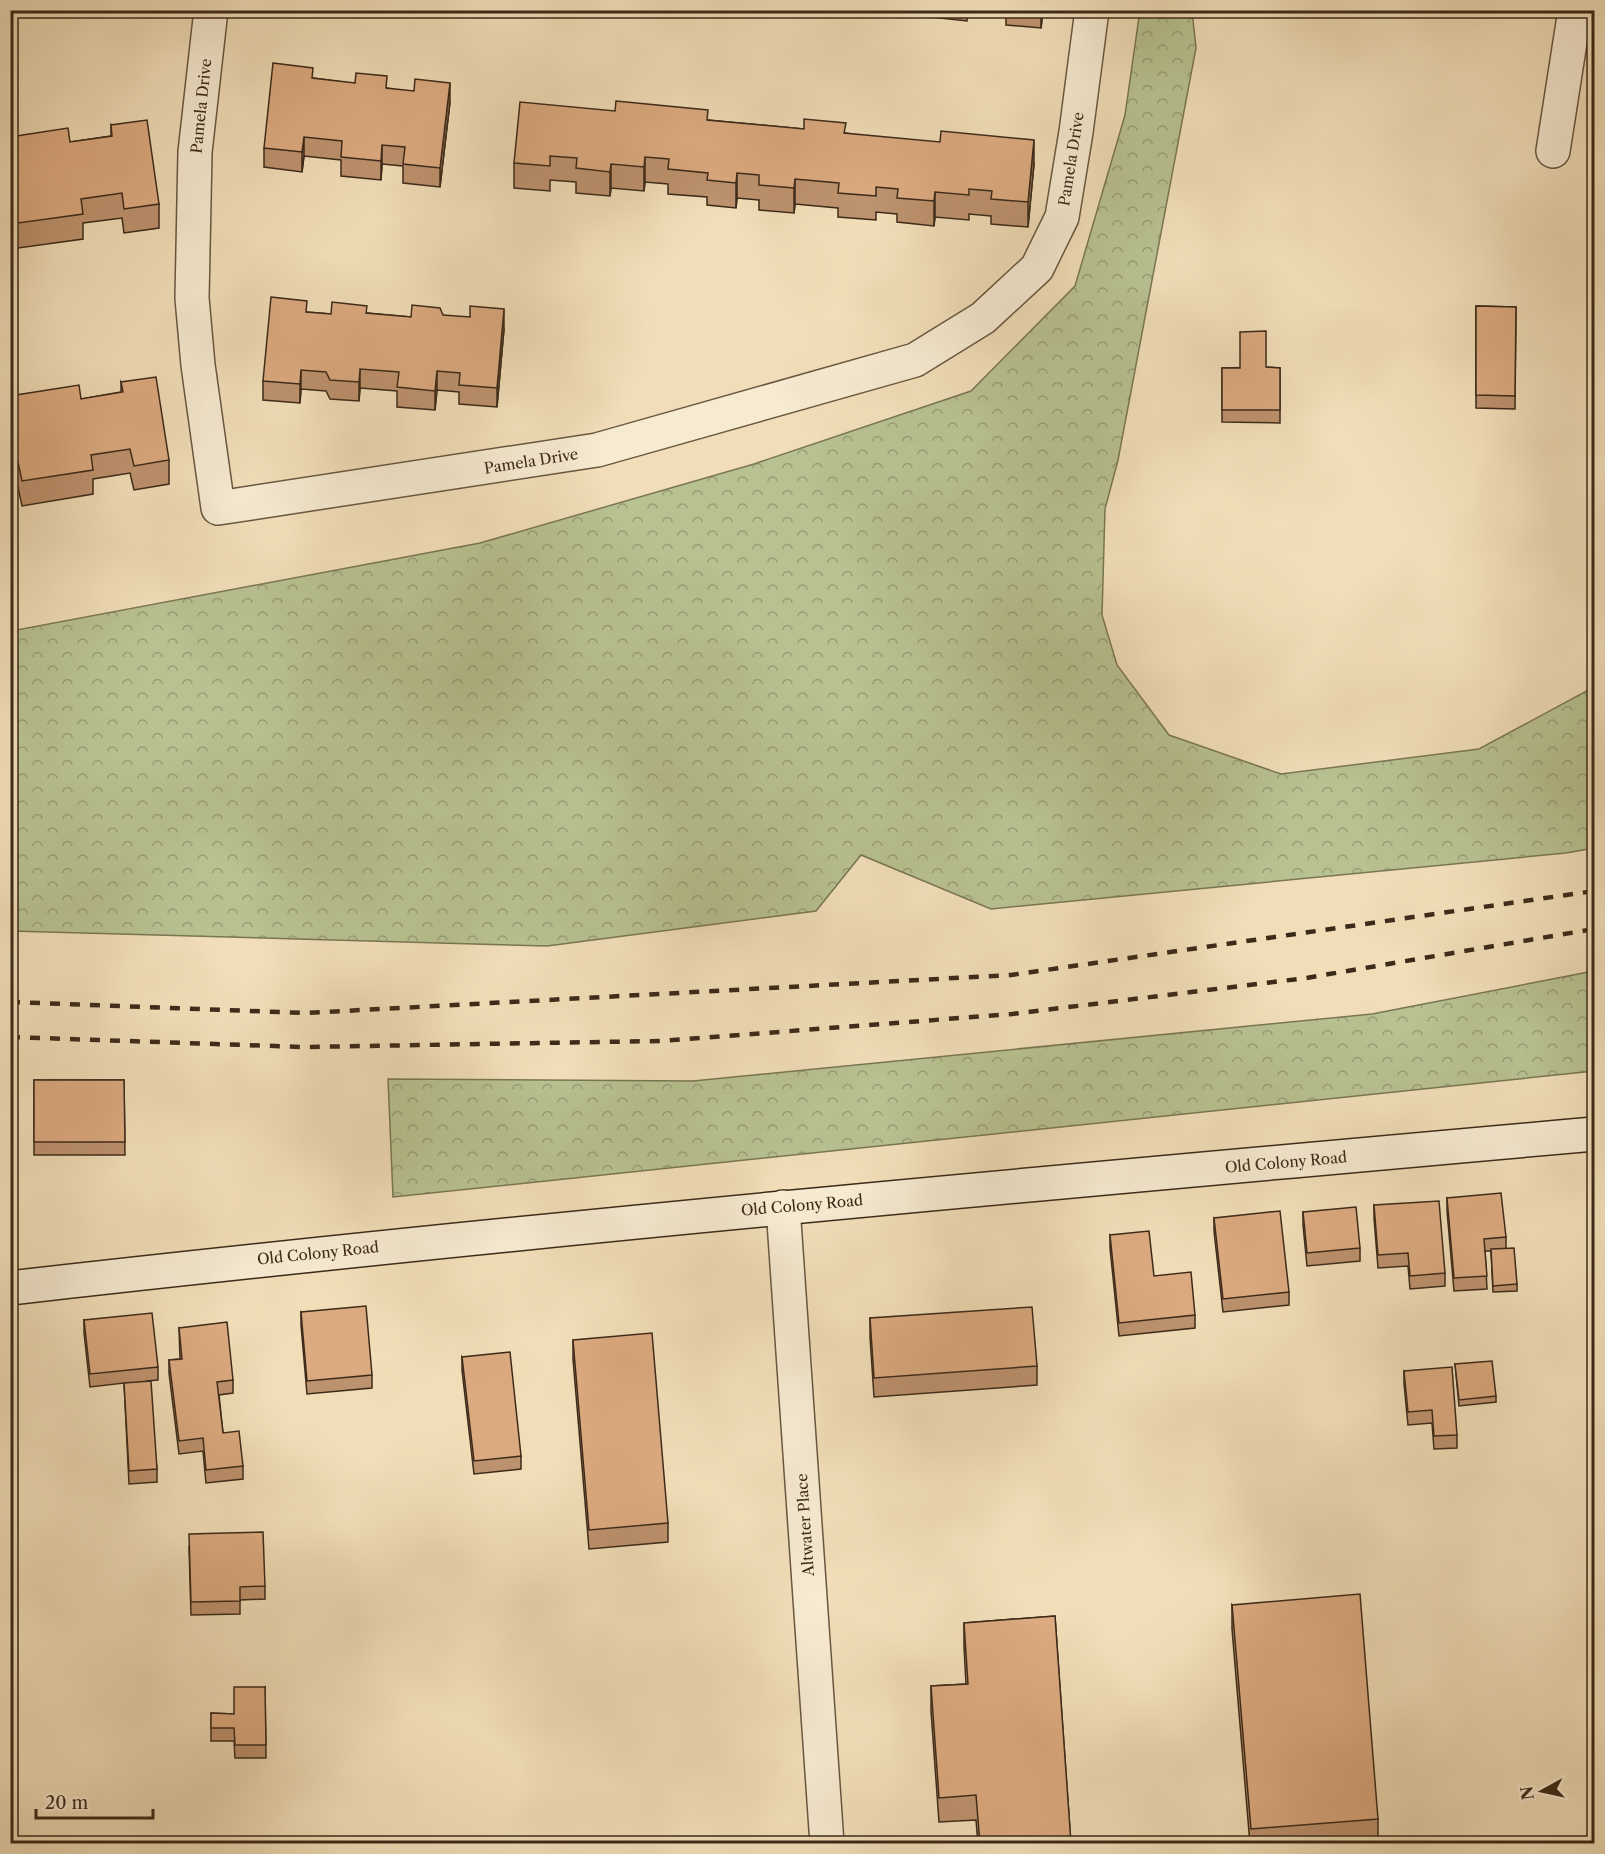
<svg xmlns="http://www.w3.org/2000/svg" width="1605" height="1854" viewBox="0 0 1605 1854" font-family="'Libre Caslon Text',serif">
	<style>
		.forest { fill: url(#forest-crowns); stroke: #7a7654; stroke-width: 1.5 }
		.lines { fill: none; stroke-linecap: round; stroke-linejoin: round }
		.minor-casing { stroke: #695741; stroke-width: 36 }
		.secondary-casing { stroke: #3c2a19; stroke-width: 36 }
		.minor { stroke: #f6ead1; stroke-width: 33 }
		.secondary { stroke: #f6ead1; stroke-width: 33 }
		.rail { stroke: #3c2a19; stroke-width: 4.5; stroke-dasharray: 10 10; stroke-linecap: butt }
		.wall { fill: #bd926e; stroke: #3c2a19; stroke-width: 1.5 }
		.shaded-wall { fill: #9a775a; stroke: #3c2a19; stroke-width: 1.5 }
		.building { fill: #dcaa80; stroke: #3c2a19; stroke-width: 1.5 }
		.labels { text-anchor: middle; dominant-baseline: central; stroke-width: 5; stroke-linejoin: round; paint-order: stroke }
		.street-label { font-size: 15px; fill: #3c2a19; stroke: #f6ead1 }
	</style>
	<defs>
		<pattern id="forest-crowns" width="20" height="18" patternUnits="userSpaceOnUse" patternTransform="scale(1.5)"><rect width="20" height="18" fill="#b8c190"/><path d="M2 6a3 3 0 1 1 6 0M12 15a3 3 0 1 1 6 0" fill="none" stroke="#979d75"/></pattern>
	</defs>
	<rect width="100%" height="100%" fill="#f1deb8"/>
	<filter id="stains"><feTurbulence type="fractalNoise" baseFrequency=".00333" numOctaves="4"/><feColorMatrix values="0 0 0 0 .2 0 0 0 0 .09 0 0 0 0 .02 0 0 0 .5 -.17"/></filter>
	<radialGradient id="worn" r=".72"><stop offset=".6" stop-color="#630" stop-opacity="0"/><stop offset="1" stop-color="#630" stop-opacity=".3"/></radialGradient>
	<g class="forest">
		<polygon points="1140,10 1192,11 1196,48 1118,460 1105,509 1102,615 1117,665 1169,735 1281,774 1479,749 1594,687 1594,848 1566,853 991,909 861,855 816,911 547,946 11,931 11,631 480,543 754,464 971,391 1075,286 1125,115"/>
		<polygon points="1594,971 1594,1071 393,1197 388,1079 693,1081 1372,1014"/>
	</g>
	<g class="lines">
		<defs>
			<g id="minor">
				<polyline points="211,10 195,152 192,298 198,365 218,508 597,450 915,360 983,318 1037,268 1062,217 1076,132 1092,10"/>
				<polyline points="1553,151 1575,10"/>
				<polyline points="783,1207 827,1844"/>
			</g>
			<path id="secondary" d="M10,1288C538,1228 1066,1181 1594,1134"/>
		</defs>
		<use href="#minor" class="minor-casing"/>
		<use href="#secondary" class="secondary-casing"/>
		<use href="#minor" class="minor"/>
		<use href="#secondary" class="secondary"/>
		<g class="rail">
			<polyline points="10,1002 306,1013 1011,975 1594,891"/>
			<polyline points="10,1037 303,1047 661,1041 1012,1014 1306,978 1594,929"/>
		</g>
	</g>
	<g class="wall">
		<polygon points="895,10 968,10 967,21 895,13"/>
		<polygon points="1006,10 1043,10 1041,28 1006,25"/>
		<polygon points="313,78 387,88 450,102 440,187 403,183 403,166 382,164 381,180 341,176 341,160 304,156 302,172 264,167 264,148"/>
		<polygon points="708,120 846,133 1034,164 1028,227 991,224 991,216 969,214 969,220 935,217 934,226 897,222 897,214 876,212 876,220 838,217 838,208 795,204 794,213 759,210 759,200 737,198 736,208 707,205 707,197 668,194 668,184 645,182 644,191 611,188 610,196 576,193 576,182 550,180 550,191 514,188 514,163"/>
		<polygon points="111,125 159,204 159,228 124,233 122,218 83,223 83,239 11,249 10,137 70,142 111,136"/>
		<polygon points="1476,306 1516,307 1515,409 1476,408"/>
		<polygon points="307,312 331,314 367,313 411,317 443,315 504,329 497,407 459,404 459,392 437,390 435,410 397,407 397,391 360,388 359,401 330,399 326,391 301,389 300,403 263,400 263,381"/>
		<polygon points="1266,367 1280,368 1280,423 1222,422 1222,368"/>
		<polygon points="121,382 169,460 169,484 134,490 130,473 93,479 93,494 22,506 18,487 10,488 10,396 81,399 121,392"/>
		<polygon points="34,1080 124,1080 125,1155 34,1155"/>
		<polygon points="1447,1198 1506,1237 1506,1249 1517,1284 1517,1291 1493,1292 1491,1251 1485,1251 1487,1289 1454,1291 1447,1211"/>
		<polygon points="1374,1205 1445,1273 1445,1286 1410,1289 1408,1266 1378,1268 1374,1218"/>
		<polygon points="1303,1212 1360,1248 1360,1261 1307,1266 1303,1225"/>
		<polygon points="1214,1218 1289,1292 1289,1305 1223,1312 1214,1231"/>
		<polygon points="1110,1235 1195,1315 1195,1328 1119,1336 1110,1248"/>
		<polygon points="301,1312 372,1375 372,1388 307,1394 301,1325"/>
		<polygon points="870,1318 1037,1366 1037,1385 874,1397 870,1337"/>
		<polygon points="84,1320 158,1367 158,1380 147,1381 157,1469 157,1482 129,1484 124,1383 90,1387 84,1333"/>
		<polygon points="179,1328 233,1380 233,1393 219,1395 223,1433 243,1466 243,1479 206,1483 203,1451 179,1454 169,1373 169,1360 180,1359"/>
		<polygon points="573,1340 668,1523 668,1542 589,1549 573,1359"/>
		<polygon points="462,1357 521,1456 521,1469 474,1474 462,1370"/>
		<polygon points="1455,1364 1496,1396 1496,1402 1459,1406"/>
		<polygon points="1404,1371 1457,1435 1457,1448 1434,1449 1432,1423 1408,1425 1404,1384"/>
		<polygon points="189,1547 265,1586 265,1599 240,1600 240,1614 191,1615"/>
		<polygon points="1232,1605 1378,1819 1378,1843 1250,1844 1232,1629"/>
		<polygon points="1055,1616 1071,1844 978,1844 976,1820 939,1822 931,1711 931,1686 966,1684 964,1647 964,1623"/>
		<polygon points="265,1687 266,1758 235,1758 234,1741 211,1741 211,1713 234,1714"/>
	</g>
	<g class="shaded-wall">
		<polygon points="1041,10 1043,10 1041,28"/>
		<polygon points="450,83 450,102 440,187 440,168"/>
		<polygon points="304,137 304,156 302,172 302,152"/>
		<polygon points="1034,140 1034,164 1028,227 1028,202"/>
		<polygon points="382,145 382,164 381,180 381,161"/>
		<polygon points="645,157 645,182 644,191 644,167"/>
		<polygon points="611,164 611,188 610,196 610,172"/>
		<polygon points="737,173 737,198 736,208 736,183"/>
		<polygon points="795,179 795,204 794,213 794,188"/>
		<polygon points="935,192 935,217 934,226 934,201"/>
		<polygon points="504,309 504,329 497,407 497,388"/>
		<polygon points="360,369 360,388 359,401 359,382"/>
		<polygon points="301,370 301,389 300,403 300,384"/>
		<polygon points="437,371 437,390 435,410 435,391"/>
	</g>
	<g class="building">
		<polygon points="273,63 313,68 312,78 355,83 356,73 387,76 386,88 414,91 415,79 450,83 440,168 403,164 405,147 382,145 381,161 341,157 342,141 304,137 302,152 264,148"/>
		<polygon points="616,101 708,110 707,120 804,129 804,119 846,123 844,133 940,142 941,131 1034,140 1028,202 991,199 992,191 969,189 969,195 935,192 934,201 897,198 898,189 876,187 876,196 838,193 839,183 795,179 794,188 759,185 759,175 737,173 736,183 707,180 708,173 668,169 669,159 645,157 644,167 611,164 610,172 576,168 577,158 550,156 550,166 514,163 520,102 615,111"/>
		<polygon points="147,120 159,204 124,209 122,193 81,199 83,214 11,224 10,137 68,128 70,142 112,136 111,125"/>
		<polygon points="271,297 307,301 306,312 331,314 332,302 367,306 366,313 411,317 412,305 440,308 443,315 470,317 470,306 504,309 497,388 459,385 460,373 437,371 435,391 397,387 399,372 360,369 359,382 330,380 326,372 301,370 300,384 263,381"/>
		<polygon points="1476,306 1516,307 1515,396 1476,395"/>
		<polygon points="1266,331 1266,367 1280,368 1280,410 1222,410 1222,368 1240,368 1240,332"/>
		<polygon points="156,377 169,460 134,466 130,449 91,455 93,470 22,481 18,462 10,463 10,396 79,385 81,399 123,392 121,382"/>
		<polygon points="34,1080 124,1080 125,1142 34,1142"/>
		<polygon points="1501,1193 1506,1237 1484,1239 1487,1276 1454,1278 1447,1198"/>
		<polygon points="1439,1201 1445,1273 1410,1276 1408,1253 1378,1255 1374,1205"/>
		<polygon points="1356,1207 1360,1248 1307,1253 1303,1212"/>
		<polygon points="1280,1211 1289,1292 1223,1299 1214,1218"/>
		<polygon points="1149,1231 1154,1276 1191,1272 1195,1315 1119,1323 1110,1235"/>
		<polygon points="1514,1248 1517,1284 1493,1286 1491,1249"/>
		<polygon points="366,1306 372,1375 307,1381 301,1312"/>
		<polygon points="1032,1307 1037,1366 874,1378 870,1318"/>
		<polygon points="152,1313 158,1367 90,1374 84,1320"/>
		<polygon points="227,1322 233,1380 217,1382 223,1433 239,1431 243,1466 206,1470 203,1438 179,1441 169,1360 182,1359 179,1328"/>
		<polygon points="652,1333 668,1523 589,1530 573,1340"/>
		<polygon points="510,1352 521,1456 474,1461 462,1357"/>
		<polygon points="1492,1361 1496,1396 1459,1400 1455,1364"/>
		<polygon points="1452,1367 1457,1435 1434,1436 1432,1410 1408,1412 1404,1371"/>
		<polygon points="151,1381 157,1469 129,1471 124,1383"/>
		<polygon points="263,1532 265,1586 240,1587 240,1601 191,1602 189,1534"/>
		<polygon points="1360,1594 1378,1819 1251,1829 1232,1605"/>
		<polygon points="1055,1616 1071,1843 980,1844 976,1795 939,1798 931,1686 968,1684 964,1623"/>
		<polygon points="234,1687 265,1687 266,1745 235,1745 234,1728 211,1728 211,1713 234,1714"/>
	</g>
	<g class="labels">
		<g class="street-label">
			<text transform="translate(201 106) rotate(-84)">Pamela Drive</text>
			<text transform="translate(1071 159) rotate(-81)">Pamela Drive</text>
			<text transform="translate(531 461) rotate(-9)">Pamela Drive</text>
			<text transform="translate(1286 1162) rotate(-5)">Old Colony Road</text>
			<text transform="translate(802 1205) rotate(-5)">Old Colony Road</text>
			<text transform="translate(318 1253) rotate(-6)">Old Colony Road</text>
			<text transform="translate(805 1525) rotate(-94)">Altwater Place</text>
		</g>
	</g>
	<rect width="1605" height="1854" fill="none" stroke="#f1deb8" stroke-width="36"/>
	<rect x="12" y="12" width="1581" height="1830" fill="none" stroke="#3c2a19" stroke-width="3"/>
	<rect x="18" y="18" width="1569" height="1818" fill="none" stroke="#3c2a19" stroke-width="1.5"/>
	<g transform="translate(1542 1791) rotate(262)" stroke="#f6ead1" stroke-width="4.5" paint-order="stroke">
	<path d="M0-4.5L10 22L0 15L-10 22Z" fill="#3c2a19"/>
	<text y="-9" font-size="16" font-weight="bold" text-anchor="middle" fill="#3c2a19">N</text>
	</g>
	<path d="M36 1809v9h117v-9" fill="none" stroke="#3c2a19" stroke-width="3"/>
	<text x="45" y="1809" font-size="18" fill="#3c2a19" stroke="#f6ead1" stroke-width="4.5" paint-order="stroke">20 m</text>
	<rect width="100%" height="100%" filter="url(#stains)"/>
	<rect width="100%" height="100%" fill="url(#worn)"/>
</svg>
